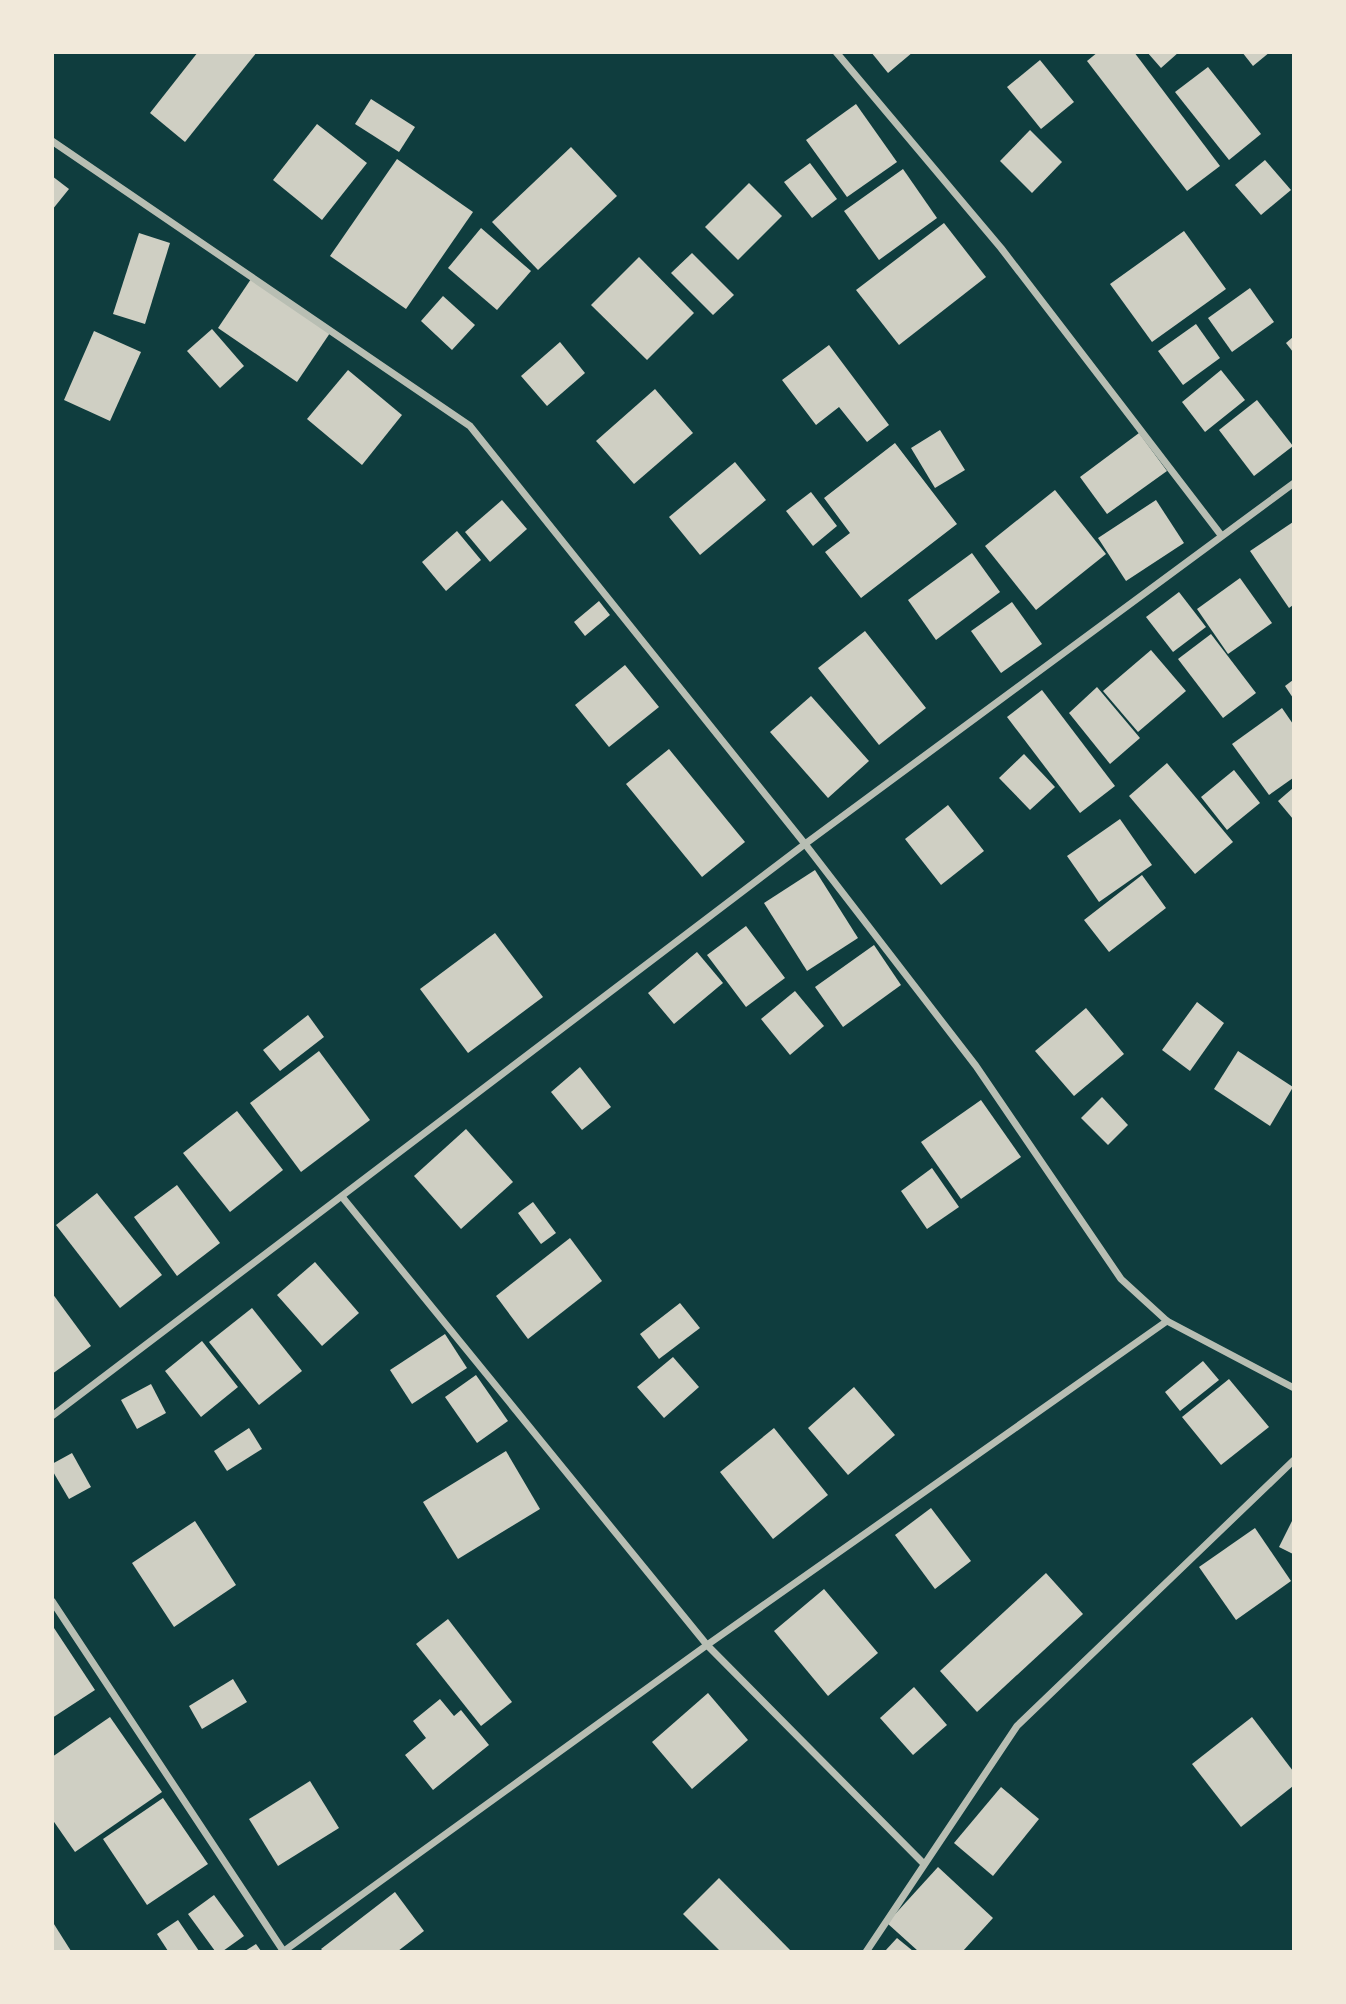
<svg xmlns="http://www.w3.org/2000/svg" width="1346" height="2004" viewBox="0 0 1346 2004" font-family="Figtree,sans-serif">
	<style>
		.building { fill: #cfcfc3 }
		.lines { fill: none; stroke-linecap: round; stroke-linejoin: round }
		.minor { stroke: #b8beb3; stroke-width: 7 }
	</style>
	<rect width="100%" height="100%" fill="#0f3d3e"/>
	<g class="building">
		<polygon points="198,52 257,52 185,142 150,113"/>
		<polygon points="871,52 913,52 888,73"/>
		<polygon points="1098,52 1134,52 1220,166 1187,191 1087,61"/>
		<polygon points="1147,52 1179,52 1161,68"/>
		<polygon points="1242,52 1270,52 1253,66"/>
		<polygon points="1040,60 1074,102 1041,129 1007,87"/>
		<polygon points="1208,67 1261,134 1229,160 1175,92"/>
		<polygon points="371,99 415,127 399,152 355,124"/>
		<polygon points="856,104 897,162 847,197 806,140"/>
		<polygon points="317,124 367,163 322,220 273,180"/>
		<polygon points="1030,130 1062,162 1032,193 1000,161"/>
		<polygon points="571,147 617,196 538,270 492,222"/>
		<polygon points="397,159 473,212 406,309 330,256"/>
		<polygon points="1265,160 1291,190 1261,215 1235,185"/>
		<polygon points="810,163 837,199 812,218 784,182"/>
		<polygon points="903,169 937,218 879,260 844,211"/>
		<polygon points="52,176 69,189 52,210"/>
		<polygon points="749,183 782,216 738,260 705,227"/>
		<polygon points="944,223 986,277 899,345 856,290"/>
		<polygon points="481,228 531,271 497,310 448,268"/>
		<polygon points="1184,231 1226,289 1152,342 1110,284"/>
		<polygon points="139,233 170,243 145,324 113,314"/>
		<polygon points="692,253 734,295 713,315 671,273"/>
		<polygon points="639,257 694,313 647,360 591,305"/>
		<polygon points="251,279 330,333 297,382 218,328"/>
		<polygon points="1250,288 1274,322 1232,352 1208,318"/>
		<polygon points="443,296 475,325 452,350 421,321"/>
		<polygon points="1196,324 1220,358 1183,385 1158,351"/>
		<polygon points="212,329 244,366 220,388 187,351"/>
		<polygon points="94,331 141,352 110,421 64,400"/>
		<polygon points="1293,337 1293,352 1286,343"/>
		<polygon points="560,342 585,373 547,406 521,376"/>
		<polygon points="829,345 889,425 867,442 839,407 816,425 782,380"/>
		<polygon points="348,370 402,415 362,465 307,419"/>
		<polygon points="1221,370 1245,400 1205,432 1182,402"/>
		<polygon points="655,389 693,433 634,484 596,441"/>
		<polygon points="1257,400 1293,446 1254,476 1219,430"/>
		<polygon points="940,430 965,470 935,488 911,448"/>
		<polygon points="1139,433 1167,471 1107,514 1080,477"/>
		<polygon points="895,443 957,524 861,598 825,552 850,533 824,498"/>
		<polygon points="735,462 766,500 700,555 669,517"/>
		<polygon points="1055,490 1106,554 1036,610 985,546"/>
		<polygon points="811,492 837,526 813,546 786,511"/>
		<polygon points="502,500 527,529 490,562 465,532"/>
		<polygon points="1156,500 1184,543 1126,581 1098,538"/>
		<polygon points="1293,522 1293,605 1289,608 1250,551"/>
		<polygon points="457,531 481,560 446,591 422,562"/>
		<polygon points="972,553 1000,592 936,640 908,600"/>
		<polygon points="1240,578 1272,623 1228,654 1197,609"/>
		<polygon points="1179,592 1206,627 1173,652 1146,617"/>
		<polygon points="599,601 610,615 585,636 574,622"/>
		<polygon points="1012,602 1042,644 1001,673 971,631"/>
		<polygon points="865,631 926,708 879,745 818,668"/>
		<polygon points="1211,634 1256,693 1223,718 1178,659"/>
		<polygon points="1151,650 1186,691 1138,732 1103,691"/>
		<polygon points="625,665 659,707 609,747 575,705"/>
		<polygon points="1293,680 1293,698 1285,686"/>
		<polygon points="1097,687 1140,738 1110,764 1069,713"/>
		<polygon points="1042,690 1115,786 1080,813 1007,717"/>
		<polygon points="811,696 869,761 828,798 770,732"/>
		<polygon points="1282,708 1293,724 1293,778 1269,795 1232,744"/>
		<polygon points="669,749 745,842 702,877 626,784"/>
		<polygon points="1024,754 1055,787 1030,810 999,778"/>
		<polygon points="1167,763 1233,842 1195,874 1129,796"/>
		<polygon points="1234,770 1260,803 1227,830 1201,797"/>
		<polygon points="1293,788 1293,819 1278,801"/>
		<polygon points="948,805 984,851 941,885 905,839"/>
		<polygon points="1120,819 1152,865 1099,902 1067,856"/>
		<polygon points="815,870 858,938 807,971 764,903"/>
		<polygon points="1142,875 1166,908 1109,952 1084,920"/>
		<polygon points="746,926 785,978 746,1007 707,955"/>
		<polygon points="495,933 543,997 468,1053 420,989"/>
		<polygon points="874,945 901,985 843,1027 815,987"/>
		<polygon points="697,952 723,983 674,1024 648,993"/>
		<polygon points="795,991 824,1026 790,1055 761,1019"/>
		<polygon points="1197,1002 1224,1023 1190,1071 1162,1050"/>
		<polygon points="1086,1008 1124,1054 1074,1096 1035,1051"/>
		<polygon points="308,1015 324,1037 280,1071 263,1050"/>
		<polygon points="319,1051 370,1120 301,1172 250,1103"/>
		<polygon points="1238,1051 1293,1087 1270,1126 1214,1089"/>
		<polygon points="580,1067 611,1107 582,1130 551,1092"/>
		<polygon points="1102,1097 1128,1125 1108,1145 1081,1118"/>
		<polygon points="981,1100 1021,1157 961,1199 921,1142"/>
		<polygon points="237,1111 283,1170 230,1212 183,1153"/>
		<polygon points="466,1129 513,1182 461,1229 414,1176"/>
		<polygon points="932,1168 959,1207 927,1229 901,1191"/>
		<polygon points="177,1185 220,1243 177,1276 134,1217"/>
		<polygon points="97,1193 162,1275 120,1308 56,1225"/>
		<polygon points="533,1202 556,1233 541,1244 518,1213"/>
		<polygon points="570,1238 602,1281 528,1339 496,1296"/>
		<polygon points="315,1262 359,1313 322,1346 277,1295"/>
		<polygon points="52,1293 91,1346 52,1374"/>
		<polygon points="680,1303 700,1328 659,1359 640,1334"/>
		<polygon points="252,1308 302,1371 259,1405 209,1342"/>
		<polygon points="445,1334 467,1368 412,1404 390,1370"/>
		<polygon points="202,1341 238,1387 201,1417 165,1371"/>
		<polygon points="673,1357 699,1387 664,1418 637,1387"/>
		<polygon points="1203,1361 1219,1380 1180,1411 1165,1392"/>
		<polygon points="476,1375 508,1421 477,1443 445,1397"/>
		<polygon points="1229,1379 1269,1427 1221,1465 1182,1417"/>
		<polygon points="151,1384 166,1413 137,1429 121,1400"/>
		<polygon points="854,1387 895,1435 848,1475 808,1428"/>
		<polygon points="249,1428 262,1449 227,1471 214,1451"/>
		<polygon points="774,1428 828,1495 773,1539 720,1472"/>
		<polygon points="506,1451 540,1509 458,1559 423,1502"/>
		<polygon points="72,1453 91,1487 69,1499 52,1470 52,1464"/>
		<polygon points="931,1508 971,1561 935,1589 895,1535"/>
		<polygon points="1293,1519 1293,1554 1279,1547"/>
		<polygon points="195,1521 236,1585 174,1627 132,1563"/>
		<polygon points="1255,1528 1291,1581 1236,1620 1199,1567"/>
		<polygon points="1046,1573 1083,1614 977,1712 940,1671"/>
		<polygon points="824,1589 878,1653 828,1696 774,1631"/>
		<polygon points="448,1619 512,1702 481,1726 416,1644"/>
		<polygon points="52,1625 95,1690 52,1718"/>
		<polygon points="233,1679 247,1702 202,1729 189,1706"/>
		<polygon points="914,1687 947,1725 913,1755 880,1718"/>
		<polygon points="708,1693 748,1740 692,1789 652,1742"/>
		<polygon points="440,1699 454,1716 461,1710 489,1745 433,1790 405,1755 426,1738 413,1721"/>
		<polygon points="110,1717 162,1792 75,1852 52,1819 52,1757"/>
		<polygon points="1252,1717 1293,1771 1293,1786 1241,1827 1192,1764"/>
		<polygon points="310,1781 339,1828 278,1866 249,1819"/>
		<polygon points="1001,1787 1039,1819 993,1876 954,1843"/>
		<polygon points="163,1798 208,1864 147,1905 103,1839"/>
		<polygon points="938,1867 993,1918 963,1951 918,1951 887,1923"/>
		<polygon points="719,1878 791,1951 720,1951 683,1914"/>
		<polygon points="395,1892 424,1931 398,1951 323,1951 321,1949"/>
		<polygon points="214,1895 244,1936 223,1951 215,1951 188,1914"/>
		<polygon points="178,1920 199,1951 168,1951 157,1934"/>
		<polygon points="52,1921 71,1951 52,1951"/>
		<polygon points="897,1938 913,1951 885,1951"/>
		<polygon points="256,1944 261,1951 245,1951"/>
	</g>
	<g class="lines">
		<g class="minor">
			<polyline points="836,52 1001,248 1221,535"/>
			<polyline points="52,141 470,426 805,844 976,1066 1121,1279 1167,1321 1294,1388"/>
			<polyline points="343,1198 707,1645 924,1864"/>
			<polyline points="52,1416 805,844 1294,483"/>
			<polyline points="52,1601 284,1952"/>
			<polyline points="284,1951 707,1645 1167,1321"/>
			<polyline points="866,1952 1017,1726 1294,1460"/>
		</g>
	</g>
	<rect width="1346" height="2004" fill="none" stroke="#f1e9da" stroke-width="108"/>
</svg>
